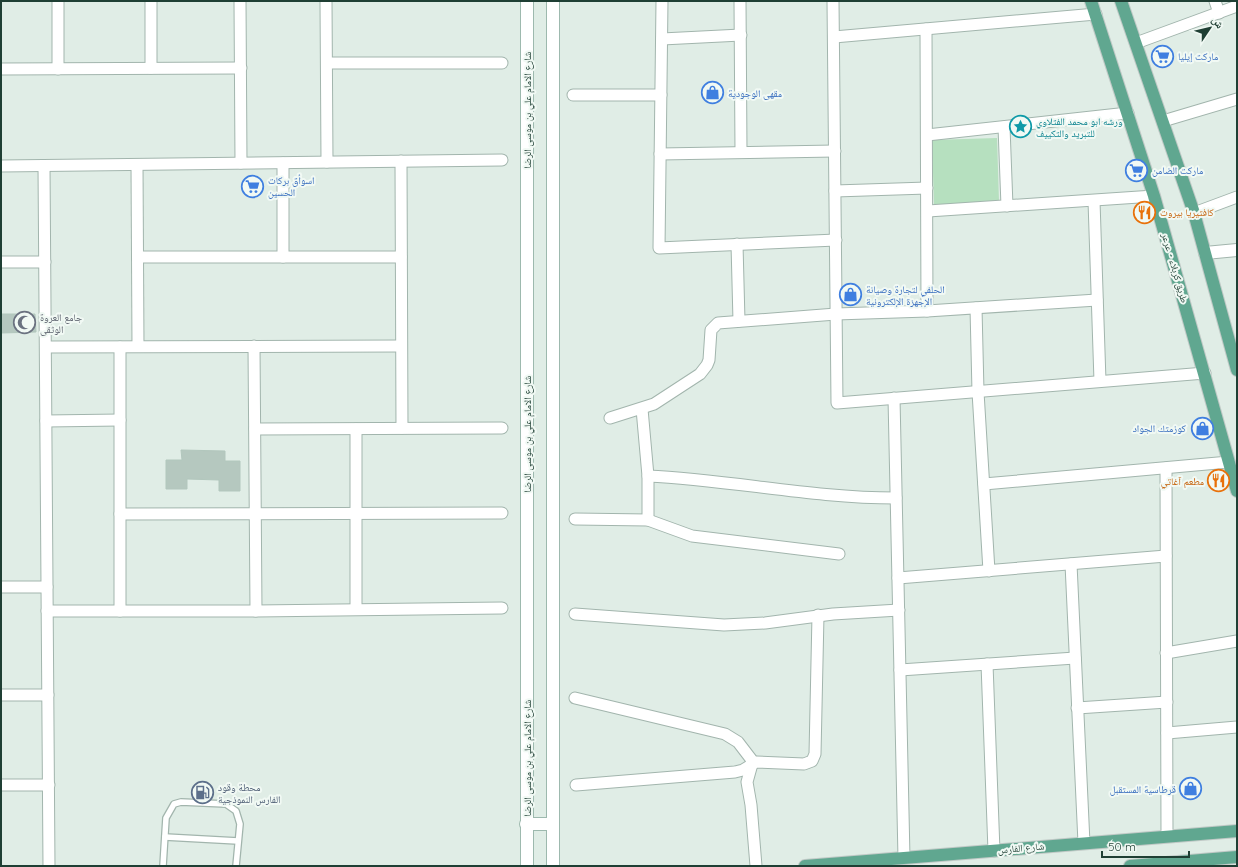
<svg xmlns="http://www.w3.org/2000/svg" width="1238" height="867" viewBox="0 0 1238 867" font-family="Quicksand,'Noto Naskh Arabic',sans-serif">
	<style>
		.green { fill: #b6e0bf }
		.building { fill: #b5c8bf; stroke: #b2c7bd }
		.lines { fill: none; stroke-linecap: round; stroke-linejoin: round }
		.service-casing { stroke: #a2b5ad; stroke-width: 8 }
		.minor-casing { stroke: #a2b5ad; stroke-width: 13 }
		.tertiary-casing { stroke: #a2b5ad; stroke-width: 14 }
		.secondary-casing { stroke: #9db9ae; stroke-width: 14 }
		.primary-casing { stroke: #c0c9c6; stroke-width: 14 }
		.service { stroke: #fff; stroke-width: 5.5 }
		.minor { stroke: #fff; stroke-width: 11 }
		.tertiary { stroke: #fff; stroke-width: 12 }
		.secondary { stroke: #fff; stroke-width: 12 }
		.primary { stroke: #60a790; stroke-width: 12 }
		.labels { text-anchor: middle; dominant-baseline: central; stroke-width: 4; stroke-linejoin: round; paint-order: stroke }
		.shop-label { font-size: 10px; fill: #366cbe; stroke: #f1f9f4; text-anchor: start }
		.street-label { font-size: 10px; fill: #1f3f34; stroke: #f1f9f4 }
		.culture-label { font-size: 10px; fill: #0d838f; stroke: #f1f9f4; text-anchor: start }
		.food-label { font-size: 10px; fill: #c56008; stroke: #f1f9f4; text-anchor: start }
		.worship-label { font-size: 10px; fill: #5b616d; stroke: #f1f9f4; text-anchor: start }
		.service-label { font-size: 10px; fill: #4e5e75; stroke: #f1f9f4; text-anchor: start }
	</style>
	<rect width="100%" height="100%" fill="#e0ede6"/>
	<polygon class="green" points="997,138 999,201 934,205 932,140"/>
	<g class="building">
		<polygon points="1,314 35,314 36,332 1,333"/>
		<polygon points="181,450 225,451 225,461 240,461 240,491 219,491 219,480 187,479 187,489 166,489 166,460 182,460"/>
	</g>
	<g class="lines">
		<defs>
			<g id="service">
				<polyline points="165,837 238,841"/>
				<polyline points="163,866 166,818 174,804 181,802 226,804 236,811 240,824 236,866"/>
			</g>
			<g id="minor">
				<polyline points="151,1 151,68"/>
				<polyline points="240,1 241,163"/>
				<polyline points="326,1 327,162"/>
				<polyline points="662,1 659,248 836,240"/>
				<polyline points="740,1 741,152"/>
				<polyline points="833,1 837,403 1205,373"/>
				<polyline points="1215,1 1219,13"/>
				<polyline points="926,29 927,311"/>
				<polyline points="834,37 1096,14"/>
				<polyline points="662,39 741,35"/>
				<polyline points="1136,43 1237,6"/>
				<polyline points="327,63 502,63"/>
				<polyline points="1,69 241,68"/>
				<polyline points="58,69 58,1"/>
				<polyline points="573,95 661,95"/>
				<polyline points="1163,121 1237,99"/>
				<polyline points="1004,127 1007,206"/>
				<polyline points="927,135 1128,113"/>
				<polyline points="660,154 835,151"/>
				<polyline points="401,161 402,428"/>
				<polyline points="137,165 138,346"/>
				<polyline points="1,166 502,160"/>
				<polyline points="44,166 49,866"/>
				<polyline points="835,191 927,188"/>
				<polyline points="1094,201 1100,381"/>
				<polyline points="928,211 1154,196"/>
				<polyline points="1194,213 1237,197"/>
				<polyline points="737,244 739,321"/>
				<polyline points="138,257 401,257"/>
				<polyline points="283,257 283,163"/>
				<polyline points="1,262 45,262"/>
				<polyline points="976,308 978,392 989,571"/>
				<polyline points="254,346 256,611"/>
				<polyline points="46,347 401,346"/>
				<polyline points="120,347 120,611"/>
				<polyline points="894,398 904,858"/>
				<polyline points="642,409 648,476 648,520"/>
				<polyline points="610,418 654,404 700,374 707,365 709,360 711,330 718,323 836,314 927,311 1097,300"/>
				<polyline points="46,421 120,420"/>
				<polyline points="255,429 502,428"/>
				<polyline points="1166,468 1167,836"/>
				<path d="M648,476C732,480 812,498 896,498"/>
				<polyline points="984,484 1229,462"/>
				<polyline points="120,514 502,513"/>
				<polyline points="575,519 648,520 692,536 839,554"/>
				<polyline points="1071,564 1084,843"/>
				<polyline points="898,578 1166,556"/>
				<polyline points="1,587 47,587"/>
				<polyline points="356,609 356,429"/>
				<polyline points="47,611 256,611 502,608"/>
				<polyline points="575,614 724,625 765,623 833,614 899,610"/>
				<polyline points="1166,653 1237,641"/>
				<polyline points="987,664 994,851"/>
				<polyline points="900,670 1075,658"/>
				<polyline points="1,695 48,695"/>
				<polyline points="575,698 725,734 738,742 751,759 752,764 747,782 751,805 756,866"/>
				<polyline points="1077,708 1167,702"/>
				<polyline points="1167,733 1237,727"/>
				<polyline points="1,785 49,785"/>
				<polyline points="576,785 735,772 743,770 756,762 804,764 812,761 815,754 818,615"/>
			</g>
			<polyline id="tertiary" points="1205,253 1237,250"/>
			<g id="secondary">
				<polyline points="553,1 553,866"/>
				<polyline points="526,824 553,824"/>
				<polyline points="527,866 527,1"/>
			</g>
			<g id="primary">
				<polyline points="1091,1 1154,196 1237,491"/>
				<polyline points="1121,1 1194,213 1237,370"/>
				<polyline points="805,866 1237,831"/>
				<polyline points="1130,866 1237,857"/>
			</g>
		</defs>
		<use href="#service" class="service-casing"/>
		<use href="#minor" class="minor-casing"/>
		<use href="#tertiary" class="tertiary-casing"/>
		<use href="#secondary" class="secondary-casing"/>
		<use href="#primary" class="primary-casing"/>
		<use href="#service" class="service"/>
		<use href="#minor" class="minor"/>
		<use href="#tertiary" class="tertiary"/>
		<use href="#secondary" class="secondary"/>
		<use href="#primary" class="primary"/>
	</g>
	<defs>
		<symbol id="supermarket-ring" viewBox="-11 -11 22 22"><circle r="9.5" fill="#f1f9f4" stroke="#3f7fe0" stroke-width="1.5"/><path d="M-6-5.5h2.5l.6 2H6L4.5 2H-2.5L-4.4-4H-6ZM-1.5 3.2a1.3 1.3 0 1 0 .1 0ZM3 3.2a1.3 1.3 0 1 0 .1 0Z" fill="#3f7fe0"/></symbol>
		<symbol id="shop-ring" viewBox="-11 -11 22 22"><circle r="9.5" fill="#f1f9f4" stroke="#3f7fe0" stroke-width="1.5"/><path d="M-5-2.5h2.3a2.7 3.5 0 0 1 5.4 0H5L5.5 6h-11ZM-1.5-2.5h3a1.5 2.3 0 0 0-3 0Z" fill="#3f7fe0"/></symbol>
		<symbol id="sight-ring" viewBox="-11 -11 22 22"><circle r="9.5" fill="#f1f9f4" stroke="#0f9aa8" stroke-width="1.5"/><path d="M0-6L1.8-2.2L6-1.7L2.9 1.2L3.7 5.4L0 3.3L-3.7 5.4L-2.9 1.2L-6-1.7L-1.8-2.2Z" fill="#0f9aa8"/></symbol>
		<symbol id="restaurant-ring" viewBox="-11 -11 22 22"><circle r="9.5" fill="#f1f9f4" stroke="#e8710a" stroke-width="1.5"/><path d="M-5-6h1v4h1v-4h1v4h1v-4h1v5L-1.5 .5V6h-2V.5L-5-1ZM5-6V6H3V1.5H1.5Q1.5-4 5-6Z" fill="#e8710a"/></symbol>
		<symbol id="mosque-ring" viewBox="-11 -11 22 22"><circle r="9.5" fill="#f1f9f4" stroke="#6b7280" stroke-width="1.5"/><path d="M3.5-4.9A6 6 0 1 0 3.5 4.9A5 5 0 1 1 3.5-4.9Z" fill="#6b7280"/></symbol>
		<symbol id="fuel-ring" viewBox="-11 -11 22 22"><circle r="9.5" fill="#f1f9f4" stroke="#5c6f8a" stroke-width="1.5"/><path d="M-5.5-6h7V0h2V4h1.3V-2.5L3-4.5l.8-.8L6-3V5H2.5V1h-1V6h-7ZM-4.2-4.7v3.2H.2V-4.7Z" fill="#5c6f8a"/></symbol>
	</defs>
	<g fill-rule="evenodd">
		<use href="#supermarket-ring" x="1150" y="44" width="25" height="25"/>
		<use href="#shop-ring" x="700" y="80" width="25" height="25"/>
		<use href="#sight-ring" x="1008" y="114" width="25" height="25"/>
		<use href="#supermarket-ring" x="1124" y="158" width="25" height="25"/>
		<use href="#supermarket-ring" x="240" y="174" width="25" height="25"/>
		<use href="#restaurant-ring" x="1132" y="200" width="25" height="25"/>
		<use href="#shop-ring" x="838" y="282" width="25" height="25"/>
		<use href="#mosque-ring" x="12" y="310" width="25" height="25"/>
		<use href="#shop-ring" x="1190" y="416" width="25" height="25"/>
		<use href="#restaurant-ring" x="1206" y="468" width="25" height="25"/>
		<use href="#shop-ring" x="1178" y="776" width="25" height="25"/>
		<use href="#fuel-ring" x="190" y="780" width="25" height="25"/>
	</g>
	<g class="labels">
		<g class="shop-label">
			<text x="1178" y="56">ماركت إيليا</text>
			<text x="728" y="93">مقهى الوجودية</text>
			<text x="1152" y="170">ماركت الضامن</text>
			<text x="268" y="180">اسوأق بركات<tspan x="268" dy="12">الحسين</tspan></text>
			<text x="866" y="289">الحلفي لتجارة وصيانة<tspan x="866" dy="12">الإجهزة الإلكترونية</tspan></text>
			<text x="1186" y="428" text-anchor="end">كوزمتك الجواد</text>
			<text x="1176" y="789" text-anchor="end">قرطاسية المستقبل</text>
		</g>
		<g class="street-label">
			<text transform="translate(527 110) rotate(-90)">شارع الامام علي بن موسى الرضا</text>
			<text transform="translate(1175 268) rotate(74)">طريق كربلاء - عرعر</text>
			<text transform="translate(527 434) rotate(-90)">شارع الامام علي بن موسى الرضا</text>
			<text transform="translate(527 758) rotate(-90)">شارع الامام علي بن موسى الرضا</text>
			<text transform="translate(1021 848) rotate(-5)">شارع الفارس</text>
		</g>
		<g class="culture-label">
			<text x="1036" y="121">ورشه ابو محمد الفتلاوي<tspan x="1036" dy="12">للتبريد والتكييف</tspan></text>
		</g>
		<g class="food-label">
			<text x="1160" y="212">كافتيريا بيروت</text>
			<text x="1204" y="481" text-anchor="end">مطعم آغاتي</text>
		</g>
		<g class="worship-label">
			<text x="40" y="317">جامع العروة<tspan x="40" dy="12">الوثقى</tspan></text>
		</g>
		<g class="service-label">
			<text x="218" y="787">محطة وقود<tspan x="218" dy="12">الفارس النموذجية</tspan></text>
		</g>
	</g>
	<rect width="1238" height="867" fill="none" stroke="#1f3f34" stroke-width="4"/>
	<g transform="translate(1210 28) rotate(55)" stroke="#f1f9f4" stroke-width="3" paint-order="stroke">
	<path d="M0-3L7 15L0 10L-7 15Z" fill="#1f3f34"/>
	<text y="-6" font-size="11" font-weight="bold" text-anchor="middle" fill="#1f3f34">ش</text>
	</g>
	<path d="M1102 851v6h87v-6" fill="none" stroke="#1f3f34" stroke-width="2"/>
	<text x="1108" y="851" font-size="12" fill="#1f3f34" stroke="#f1f9f4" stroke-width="3" paint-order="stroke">50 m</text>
</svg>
